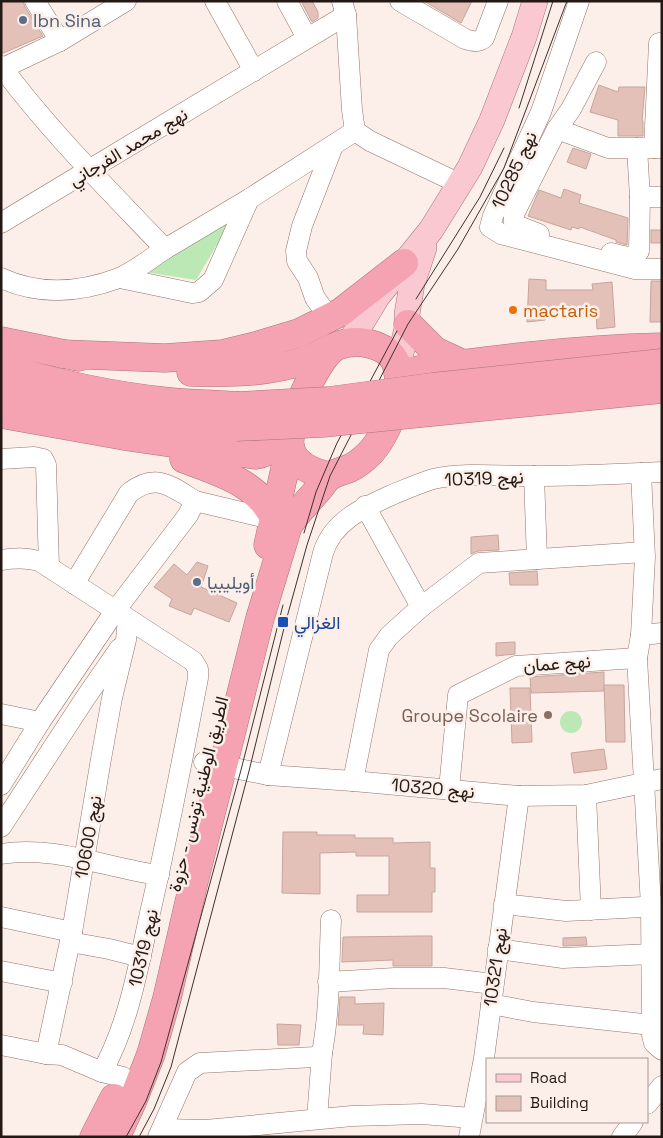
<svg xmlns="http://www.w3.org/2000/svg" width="663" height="1138" viewBox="0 0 663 1138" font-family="'Space Grotesk',Vazirmatn,sans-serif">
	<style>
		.green { fill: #bce8b6 }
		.building { fill: #e3c1b8; stroke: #c6a59c }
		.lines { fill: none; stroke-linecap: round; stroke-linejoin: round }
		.minor-casing { stroke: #927569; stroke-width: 21 }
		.major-casing { stroke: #ac727b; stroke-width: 26 }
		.highway-casing { stroke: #ac727b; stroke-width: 29 }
		.minor { stroke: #fff; stroke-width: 20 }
		.major { stroke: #f9c8d1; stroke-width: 25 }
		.highway { stroke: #f5a3b3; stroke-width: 28 }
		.tram { stroke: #3e322e; stroke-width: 1 }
		.highway-bridge-casing { stroke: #ac727b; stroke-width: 29; stroke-linecap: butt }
		.highway-bridge { stroke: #f5a3b3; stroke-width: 28 }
		.service-dot { fill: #5c6f8a; stroke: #fcefe9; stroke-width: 2 }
		.food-dot { fill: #e8710a; stroke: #fcefe9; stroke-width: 2 }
		.transit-dot { fill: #1a4fb4; stroke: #fcefe9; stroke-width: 2 }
		.education-dot { fill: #8d6e63; stroke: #fcefe9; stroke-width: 2 }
		.labels { text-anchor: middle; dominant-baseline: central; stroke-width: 5; stroke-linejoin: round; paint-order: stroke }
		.service-label { font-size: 18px; fill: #4e5e75; stroke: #fcefe9; text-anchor: start }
		.street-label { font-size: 18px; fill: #241814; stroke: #fcefe9 }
		.food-label { font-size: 18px; fill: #c56008; stroke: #fcefe9; text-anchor: start }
		.transit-label { font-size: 18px; fill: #164399; stroke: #fcefe9; text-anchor: start }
		.education-label { font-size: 18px; fill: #785e54; stroke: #fcefe9; text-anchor: end }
	</style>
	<rect width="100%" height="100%" fill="#fcefe9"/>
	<g class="green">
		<polygon points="231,221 196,280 138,271"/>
		<circle cx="571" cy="722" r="11"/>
	</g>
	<g class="building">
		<polygon points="1,1 23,1 25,7 43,36 1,54"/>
		<polygon points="301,1 312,1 318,12 318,18 312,22"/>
		<polygon points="424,1 472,1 461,23"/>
		<polygon points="599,85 618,92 619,87 645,87 642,121 643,121 643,136 618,136 618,120 590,112"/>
		<polygon points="573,148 591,154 586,169 567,162"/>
		<polygon points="564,189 581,195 579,203 628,218 627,245 616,242 616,240 580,227 579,229 572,227 571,230 528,216 539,190 561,198"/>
		<rect x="651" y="230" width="11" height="13"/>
		<polygon points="529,279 546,280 546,290 593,290 592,284 612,282 615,327 597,329 596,313 574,314 574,309 543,310 545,320 527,322"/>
		<polygon points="651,281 662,281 662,322 650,322"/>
		<polygon points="498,535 499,550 478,551 471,554 471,537"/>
		<polygon points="197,562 208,566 201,587 237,603 229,622 194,608 191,615 169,606 172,599 154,587 174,564 187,575"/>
		<polygon points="537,571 538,585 510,585 509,573"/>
		<polygon points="515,642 515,654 496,656 496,643"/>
		<polygon points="604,672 604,691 531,693 530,677"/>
		<polygon points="604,685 624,685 625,742 606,742"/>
		<polygon points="510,688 530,688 532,742 512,743"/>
		<polygon points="604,749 607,769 574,773 571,753"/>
		<polygon points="283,832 317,832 317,835 355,835 355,838 393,838 393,843 430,842 430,868 435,868 435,892 432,892 432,912 357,912 357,895 389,895 389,856 356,856 356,852 320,853 320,894 282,893"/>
		<polygon points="422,936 432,936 432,966 393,966 393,960 342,962 343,937"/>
		<polygon points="586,937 587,945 563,946 563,938"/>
		<polygon points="340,997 355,997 355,1004 384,1003 383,1035 363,1034 364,1025 338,1025"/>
		<polygon points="277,1024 301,1025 299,1045 278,1045"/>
	</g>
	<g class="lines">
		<defs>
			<g id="minor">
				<polyline points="35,1 60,41"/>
				<polyline points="215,1 254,71"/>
				<polyline points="287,1 307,38"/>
				<polyline points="342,1 346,15 352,110 355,131 370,141 460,184"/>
				<path d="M400,1L465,39C472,41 478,43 484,38L498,1"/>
				<polyline points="579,1 541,112 493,216 490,227 501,234 635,269 662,269"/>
				<path d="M1,66C50,132 109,190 165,249L249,199L355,131"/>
				<polyline points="1,69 60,41 126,1"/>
				<polyline points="557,129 608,148 662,148"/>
				<polyline points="654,148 659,43"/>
				<polyline points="640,197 662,197"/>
				<polyline points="1,223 346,15"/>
				<polyline points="539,234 516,225 514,223 514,214 557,129 571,109 596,62"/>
				<path d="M611,253C620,255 634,261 639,251L640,197L637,148"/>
				<path d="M1,278C40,296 79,293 119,278C134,272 151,258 165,249"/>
				<polyline points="120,278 192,293 199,292 213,280 249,199"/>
				<polyline points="329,317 315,298 308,278 297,261 296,251 302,226 333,146"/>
				<polyline points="1,459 34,457 43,459 46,465 49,567"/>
				<polyline points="534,476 537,559"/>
				<path d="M1,560C15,558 28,557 41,562L193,661L198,669V678C183,757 168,835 150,913C138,968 129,1023 102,1072"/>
				<path d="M74,584L129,493C156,472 171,486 195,501"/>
				<polyline points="421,607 479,563 644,552"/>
				<polyline points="662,633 641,635 637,658 651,906 652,1035 654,1043 662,1050"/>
				<polyline points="641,635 645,557 641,473"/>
				<polyline points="1,714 40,722"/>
				<polyline points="204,762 268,775 353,781 519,796 586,795 662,779"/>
				<path d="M268,775L323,553C333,520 365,507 394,494C406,489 420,483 433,479C465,472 500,476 532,476C575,476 619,474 662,472"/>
				<polyline points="353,781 379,650 389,636 421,607 365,506"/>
				<polyline points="1,785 40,722 115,611 188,515 195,501 275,520"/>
				<polyline points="449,789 458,695 516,666 637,658"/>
				<polyline points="586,795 591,910"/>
				<polyline points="1,827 86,697 120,648"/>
				<path d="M1,854C55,845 106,868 159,875"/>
				<polyline points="504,904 566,911 662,906"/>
				<polyline points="1,917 72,932"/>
				<polyline points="70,942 109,949 141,957"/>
				<polyline points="498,949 563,958 652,954"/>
				<polyline points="1,971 62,983"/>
				<polyline points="328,982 395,978 444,978 493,984"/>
				<polyline points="491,1004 533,1012 652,1025"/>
				<polyline points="1,1045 46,1054 62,1055 102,1072 123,1077"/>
				<polyline points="46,1054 72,932 101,759 112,698 126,640 128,619"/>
				<polyline points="647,1104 662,1086"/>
				<polyline points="317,1119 322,1053"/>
				<polyline points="162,1129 206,1130 352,1116 422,1114 472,1118"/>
				<path d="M158,1137L187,1072L200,1063L315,1057L322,1053C330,1010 329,964 331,920"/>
				<polyline points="469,1137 484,1058 519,796"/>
				<polyline points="622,1137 633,1122"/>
			</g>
			<g id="major">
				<polyline points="350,342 377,297 431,230 470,167 492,120 524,37 535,1"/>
				<polyline points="398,366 408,324 407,314 412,284 424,248"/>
			</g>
			<g id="highway">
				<polyline points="408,324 435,351 461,363"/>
				<polyline points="1,341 79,357"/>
				<polyline points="62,354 165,358 222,354 259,345 299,333 341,312 404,263"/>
				<path d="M1,367C57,384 113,396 171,402C193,404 215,404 237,406"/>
				<path d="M191,372C228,373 267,373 303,361C312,358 322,353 331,348"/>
				<path d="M398,373C486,360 573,349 662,347"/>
				<path d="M1,389C57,405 113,417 171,423C192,426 214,426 236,427"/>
				<path d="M1,414L130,437L255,455C274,453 283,438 292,423"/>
				<path d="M184,459C219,472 259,483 275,520"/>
				<polyline points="268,545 290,446"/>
				<polyline points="94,1137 114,1098"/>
				<path d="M116,1137L133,1100L151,1054L167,998L194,881L260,618L288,526C296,513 307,503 317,491C321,487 325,480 329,477C335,472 344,471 350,468C357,465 366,457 371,452C391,430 417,364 381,348C366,341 352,340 337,346C317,355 287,425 290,446C293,465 314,473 330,476"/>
			</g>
		</defs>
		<use href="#minor" class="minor-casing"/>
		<use href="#major" class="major-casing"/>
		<use href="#highway" class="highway-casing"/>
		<use href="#minor" class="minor"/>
		<use href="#major" class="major"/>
		<use href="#highway" class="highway"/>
		<g class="tram">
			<polyline points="519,108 553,1"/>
			<polyline points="416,299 480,197 504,148"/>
			<polyline points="304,533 316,492 337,443 397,331"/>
			<polyline points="126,1137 146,1101 161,1062 241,770 283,605"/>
			<polyline points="139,1137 154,1109 171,1067 249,771 284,628 307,545 330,476 408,324 458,249 504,168 567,1"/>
		</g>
		<defs>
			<g id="highway-bridge">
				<polyline points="237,406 328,401 433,387 662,363"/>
				<polyline points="236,427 323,423 662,389"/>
			</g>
		</defs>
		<use href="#highway-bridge" class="highway-bridge-casing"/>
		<use href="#highway-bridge" class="highway-bridge"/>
	</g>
	<g class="service-dot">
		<circle cx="23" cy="20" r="5"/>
		<circle cx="197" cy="582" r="5"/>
	</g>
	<circle class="food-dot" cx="513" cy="310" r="5"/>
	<rect class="transit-dot" x="277" y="616" width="12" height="12" rx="2.5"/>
	<circle class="education-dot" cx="548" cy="715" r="5"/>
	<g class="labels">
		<g class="service-label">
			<text x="33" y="20">Ibn Sina</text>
			<text x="207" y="582">أويليبيا</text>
		</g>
		<g class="street-label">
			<text transform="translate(128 147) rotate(-31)">نهج محمد الفرجاني</text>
			<text transform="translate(514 170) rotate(-65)">نهج 10285</text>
			<text transform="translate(484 478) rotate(-2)">نهج 10319</text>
			<text transform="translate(557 663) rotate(-4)">نهج عمان</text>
			<text transform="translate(433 788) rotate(5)">نهج 10320</text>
			<text transform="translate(198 794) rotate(-76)">الطريق الوطنية تونس - حزوة</text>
			<text transform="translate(88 837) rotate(-80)">نهج 10600</text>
			<text transform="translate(143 948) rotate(-77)">نهج 10319</text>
			<text transform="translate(495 967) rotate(-82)">نهج 10321</text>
		</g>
		<g class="food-label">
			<text x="523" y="310">mactaris</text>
		</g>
		<g class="transit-label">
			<text x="294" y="622">الغزالي</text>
		</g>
		<g class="education-label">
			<text x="538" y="715">Groupe Scolaire</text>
		</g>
	</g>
	<rect width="663" height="1138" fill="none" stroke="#241814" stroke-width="5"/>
	<rect x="486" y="1058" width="162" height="65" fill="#fcefe9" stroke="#a69994"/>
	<rect x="496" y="1074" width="25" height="8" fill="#f9c8d1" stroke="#a69994"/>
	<text x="530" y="1083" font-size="15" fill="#241814">Road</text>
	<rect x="496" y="1096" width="25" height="15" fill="#e3c1b8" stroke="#a69994"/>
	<text x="530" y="1108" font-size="15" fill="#241814">Building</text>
</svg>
